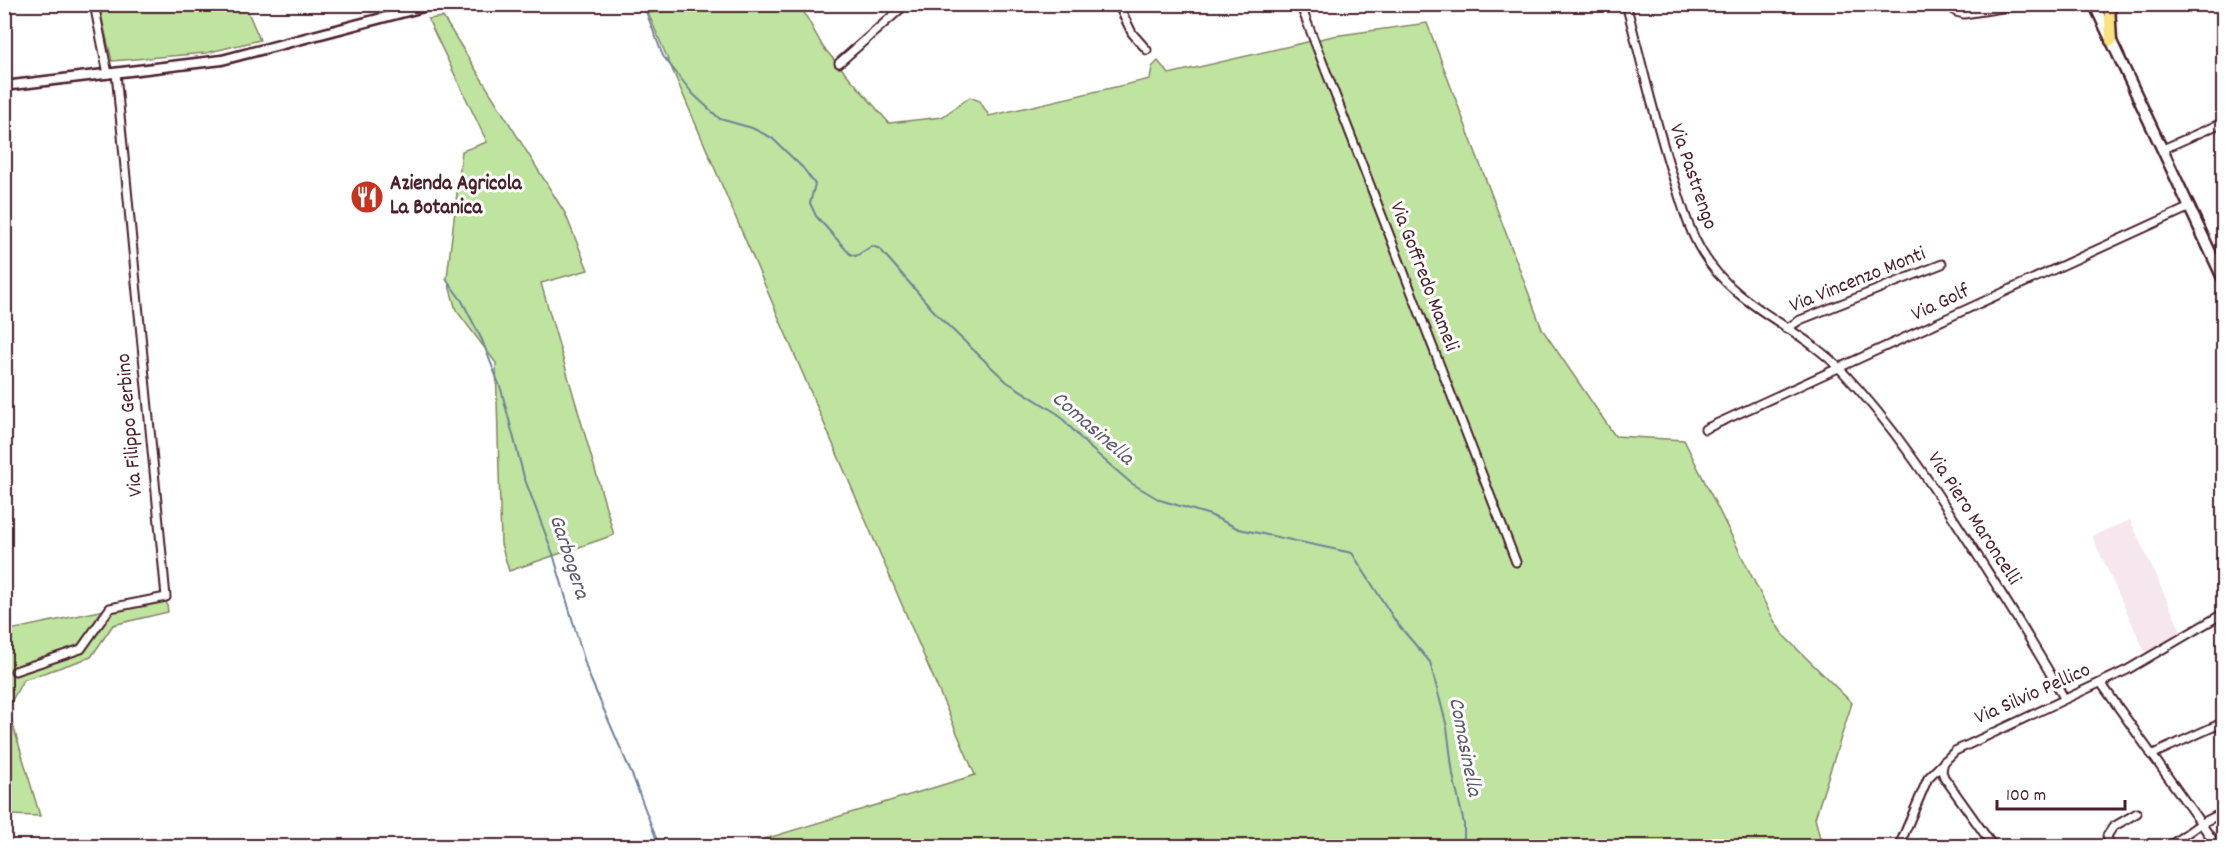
<svg xmlns="http://www.w3.org/2000/svg" width="2228" height="851" viewBox="0 0 2228 851" font-family="Dekko,sans-serif">
	<style>
		.built { fill: #f6e6ed }
		.green { fill: #bfe49f; stroke: #848265; stroke-width: 1.5 }
		.lines { fill: none; stroke-linecap: round; stroke-linejoin: round }
		.stream { stroke: #6c839a; stroke-width: 2 }
		.minor-casing { stroke: #4a1f2b; stroke-width: 11 }
		.tertiary-casing { stroke: #4a1f2b; stroke-width: 13 }
		.secondary-casing { stroke: #4a1f2b; stroke-width: 14 }
		.trunk-casing { stroke: #4a1f2b; stroke-width: 15 }
		.minor { stroke: #fff; stroke-width: 7 }
		.tertiary { stroke: #fff; stroke-width: 8 }
		.secondary { stroke: #fff; stroke-width: 9 }
		.trunk { stroke: #f8e281; stroke-width: 10 }
		.labels { text-anchor: middle; dominant-baseline: central; stroke-width: 6; stroke-linejoin: round; paint-order: stroke }
		.street-label { font-size: 21px; fill: #4a1f2b; stroke: #fff }
		.poi-label { font-size: 21px; font-weight: bold; fill: #4a1f2b; stroke: #fff; text-anchor: start }
		.water-label { font-size: 22px; font-style: italic; fill: #5e596c; stroke: #fff }
	</style>
	<rect width="100%" height="100%" fill="#fff"/>
	<filter id="ink" filterUnits="userSpaceOnUse"><feTurbulence type="fractalNoise" baseFrequency=".0167" numOctaves="2"/><feDisplacementMap in="SourceGraphic" scale="12" xChannelSelector="R" yChannelSelector="G"/><feConvolveMatrix kernelMatrix="1 2 1 2 8 2 1 2 1" color-interpolation-filters="sRGB"/></filter>
	<g filter="url(#ink)">
		<polygon class="built" points="2130,520 2182,633 2146,654 2092,536"/>
		<g class="green">
			<polygon points="114,5 245,5 260,40 206,53 112,61 99,7"/>
			<polygon points="730,5 800,5 823,47 889,123 942,117 970,97 980,101 989,116 1150,79 1152,67 1158,61 1169,74 1333,36 1427,23 1542,329 1615,436 1684,440 1773,619 1783,635 1852,703 1815,818 1822,846 742,846 975,775 648,13"/>
			<polygon points="443,17 565,213 588,270 541,283 614,535 509,571 501,544 496,363 456,310 447,278 462,151 487,142 428,19"/>
			<polygon points="166,597 168,612 113,625 91,657 23,680 8,708 40,816 5,815 5,631"/>
		</g>
		<g class="lines">
			<g class="stream">
				<polyline points="643,4 663,56 693,94 720,119 752,128 772,138 803,168 815,184 810,203 816,216 850,254 856,256 872,246 880,249 939,317 1007,382 1058,414 1088,446 1131,483 1160,500 1210,515 1239,529 1352,553 1396,622 1430,662 1447,727 1453,775 1464,824 1464,837 1460,846"/>
				<polyline points="446,279 462,301 482,340 501,389 524,477 553,554 588,673 633,777 659,846"/>
			</g>
			<defs>
				<g id="minor">
					<polyline points="94,4 108,74"/>
					<polyline points="1118,4 1132,33 1147,50"/>
					<polyline points="1300,4 1516,562"/>
					<path d="M1626,4C1642,63 1655,122 1674,180C1682,204 1688,229 1702,252C1735,308 1800,326 1842,371C1894,426 1934,488 1974,550C2005,599 2036,647 2064,698"/>
					<polyline points="1949,4 1956,12 1964,14 2028,4"/>
					<polyline points="839,63 906,4"/>
					<polyline points="2163,149 2224,122"/>
					<polyline points="1786,329 1800,320 1942,264"/>
					<polyline points="1705,429 2190,207"/>
					<polyline points="15,671 81,649 110,608 166,597 116,73"/>
					<polyline points="2101,683 2217,846"/>
					<polyline points="2151,755 2224,722"/>
					<polyline points="1944,761 1942,771 1944,777 1993,846"/>
					<polyline points="1899,846 1928,778 1955,751 2127,670 2224,613"/>
					<polyline points="2110,846 2107,836 2113,827 2137,813"/>
					<polyline points="2169,846 2200,824 2224,812"/>
				</g>
				<polyline id="tertiary" points="4,86 222,60 435,4"/>
				<polyline id="secondary" points="2094,4 2224,281"/>
				<polyline id="trunk" points="2109,4 2111,41"/>
			</defs>
			<use href="#minor" class="minor-casing"/>
			<use href="#tertiary" class="tertiary-casing"/>
			<use href="#secondary" class="secondary-casing"/>
			<use href="#trunk" class="trunk-casing"/>
			<use href="#minor" class="minor"/>
			<use href="#tertiary" class="tertiary"/>
			<use href="#secondary" class="secondary"/>
			<use href="#trunk" class="trunk"/>
		</g>
	</g>
	<defs>
		<symbol id="restaurant-disc" viewBox="-11 -11 22 22"><circle r="9.5" fill="#c8321e" stroke="#fff"/><path d="M-5-6h1v4h1v-4h1v4h1v-4h1v5L-1.5 .5V6h-2V.5L-5-1ZM5-6V6H3V1.5H1.5Q1.5-4 5-6Z" fill="#fff"/></symbol>
	</defs>
	<g fill-rule="evenodd">
		<use href="#restaurant-disc" x="348" y="178" width="38" height="38"/>
	</g>
	<g class="labels">
		<g class="street-label">
			<text transform="translate(1692 177) rotate(71)">Via Pastrengo</text>
			<text transform="translate(1423 277) rotate(69)">Via Goffredo Mameli</text>
			<text transform="translate(1858 281) rotate(-22)">Via Vincenzo Monti</text>
			<text transform="translate(1941 304) rotate(-25)">Via Golf</text>
			<text transform="translate(131 425) rotate(-95)">Via Filippo Gerbino</text>
			<text transform="translate(1973 519) rotate(57)">Via Piero Maroncelli</text>
			<text transform="translate(2033 695) rotate(-24)">Via Silvio Pellico</text>
		</g>
		<g class="poi-label">
			<text x="390" y="185">Azienda Agricola<tspan x="390" dy="24">La Botanica</tspan></text>
		</g>
		<g class="water-label">
			<text transform="translate(1092 429) rotate(41)">Comasinella</text>
			<text transform="translate(568 557) rotate(72)">Garbogera</text>
			<text transform="translate(1464 747) rotate(79)">Comasinella</text>
		</g>
	</g>
	<rect width="2228" height="851" fill="none" stroke="#fff" stroke-width="24"/>
	<rect x="12" y="12" width="2204" height="827" fill="none" stroke="#4a1f2b" stroke-width="2" filter="url(#ink)"/>
	<path d="M1997 800v9h128v-9" fill="none" stroke="#4a1f2b" stroke-width="3"/>
	<text x="2006" y="800" font-size="18" fill="#4a1f2b" stroke="#ffffff" stroke-width="4.5" paint-order="stroke">100 m</text>
</svg>
